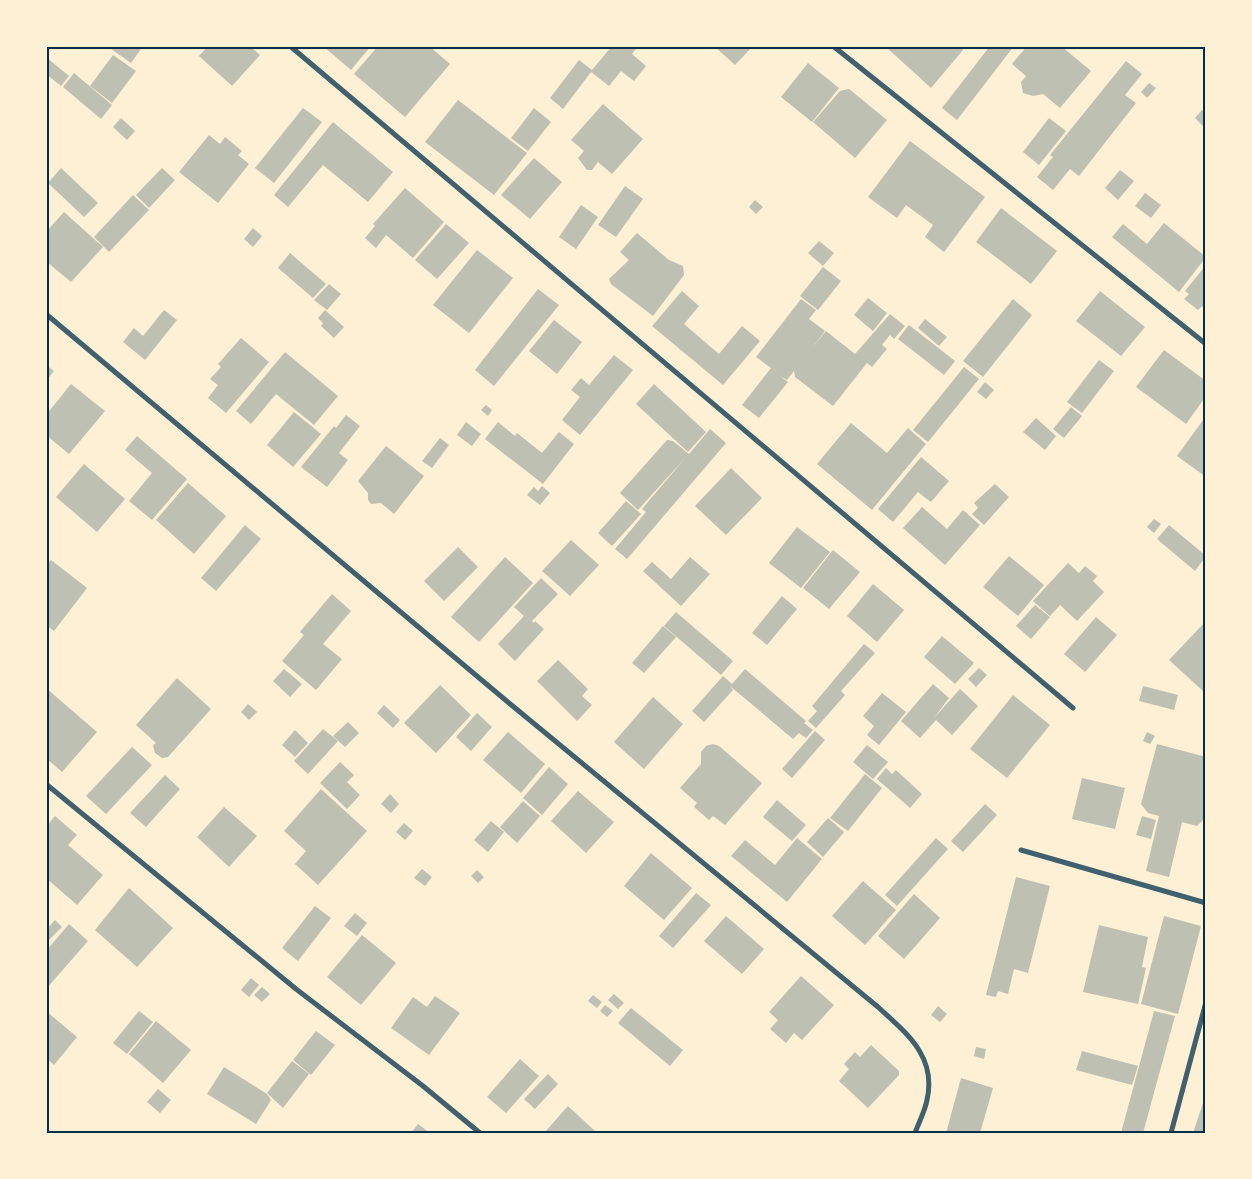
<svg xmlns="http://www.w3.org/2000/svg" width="1252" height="1179" viewBox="0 0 1252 1179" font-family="'Nunito Sans',sans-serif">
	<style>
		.building { fill: #bec0b2 }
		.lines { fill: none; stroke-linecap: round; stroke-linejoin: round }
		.minor { stroke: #3f606c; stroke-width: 5 }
		.neatline { fill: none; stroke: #003049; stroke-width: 2 }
	</style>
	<rect width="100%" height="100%" fill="#fdf0d5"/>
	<g class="building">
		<polygon points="107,46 143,46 131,63"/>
		<polygon points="208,46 250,46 260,55 232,86 199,56"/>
		<polygon points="323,46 371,46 351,70"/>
		<polygon points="378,46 429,46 450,64 405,117 354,74"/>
		<polygon points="612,46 638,46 632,54 646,66 634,81 621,71 609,86 591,72 563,109 550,98 579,60 592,70"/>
		<polygon points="714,46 753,46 735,65"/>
		<polygon points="885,46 959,46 963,50 931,88"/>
		<polygon points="990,46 1014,46 957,120 942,108"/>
		<polygon points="1027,46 1061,46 1091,71 1060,108 1043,94 1033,96 1023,93 1021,82 1026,76 1012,64"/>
		<polygon points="113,55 136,71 112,103 90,86"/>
		<polygon points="46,57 69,76 61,86 46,74"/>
		<polygon points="1126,61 1142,74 1125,95 1136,103 1079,176 1070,169 1053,190 1037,177 1053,157 1050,155"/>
		<polygon points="808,63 839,88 812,122 781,97"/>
		<polygon points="74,73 112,105 101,119 63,87"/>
		<polygon points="1149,83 1156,88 1147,98 1141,92"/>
		<polygon points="849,89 887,120 855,158 813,122 840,91"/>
		<polygon points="458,100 527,153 494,195 425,142"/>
		<polygon points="603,104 643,139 612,174 598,162 592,170 587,170 578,158 584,151 571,140"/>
		<polygon points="303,108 322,122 274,183 255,168"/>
		<polygon points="534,108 551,122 528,151 511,138"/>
		<polygon points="1202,110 1206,113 1206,123 1203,126 1195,118"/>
		<polygon points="121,118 135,131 127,140 113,127"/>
		<polygon points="1049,118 1066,131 1039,165 1023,152"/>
		<polygon points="333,122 393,172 368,202 323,165 288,207 274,195"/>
		<polygon points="209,135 220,144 225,137 242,151 238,155 249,164 218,203 179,172"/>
		<polygon points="910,141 985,197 944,252 925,237 933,225 906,205 897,218 868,197"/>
		<polygon points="534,158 562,182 530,219 501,195"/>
		<polygon points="61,168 98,203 84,217 48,183"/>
		<polygon points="162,168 175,180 149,208 136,195"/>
		<polygon points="1120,170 1134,181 1118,200 1105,188"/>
		<polygon points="625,186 643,199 616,237 598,225"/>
		<polygon points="405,188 444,222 413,258 386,235 376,248 365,238 375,226 373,224"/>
		<polygon points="1145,193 1161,205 1151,218 1135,206"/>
		<polygon points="133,195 149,210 109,252 94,237"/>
		<polygon points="755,200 763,207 756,214 749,207"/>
		<polygon points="581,205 598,217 576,249 559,237"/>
		<polygon points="1001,208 1057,251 1031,284 976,242"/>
		<polygon points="64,212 103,247 71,282 46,261 46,232"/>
		<polygon points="1164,223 1206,257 1179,292 1112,237 1123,224 1147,244"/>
		<polygon points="446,224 469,243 437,279 415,260"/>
		<polygon points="253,228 262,236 253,247 244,239"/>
		<polygon points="637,233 669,260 683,266 684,275 653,316 611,284 609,279 629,260 620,252"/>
		<polygon points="819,241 834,253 823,266 808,253"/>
		<polygon points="477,250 513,278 469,333 433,305"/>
		<polygon points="290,253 326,284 313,298 278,268"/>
		<polygon points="1206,265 1206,306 1204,308 1202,306 1198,310 1184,299 1189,294 1185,291"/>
		<polygon points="823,267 841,281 818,310 800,296"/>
		<polygon points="329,284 341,294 327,310 314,300"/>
		<polygon points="538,289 559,305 494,386 475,370"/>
		<polygon points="682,291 699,306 684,324 719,354 742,326 760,341 723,385 652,326"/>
		<polygon points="1100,291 1145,327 1121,356 1076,321"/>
		<polygon points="868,298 887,313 873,331 854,315"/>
		<polygon points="801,299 816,310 809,319 825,331 812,348 826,331 855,354 890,314 905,326 894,339 890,335 882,345 887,349 872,367 867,363 833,406 795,377 794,371 787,380 780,376 788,382 759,418 742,405 771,368 756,357"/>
		<polygon points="1013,299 1032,315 983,377 963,361"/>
		<polygon points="164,310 177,320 145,360 123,342 134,328 143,336"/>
		<polygon points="325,310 344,327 334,338 321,326 323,323 318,318"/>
		<polygon points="925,319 947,337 939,346 918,328"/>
		<polygon points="554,320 582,342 557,374 529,351"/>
		<polygon points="909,325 955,361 944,375 898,339"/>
		<polygon points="241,338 269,362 226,413 208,398 218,385 210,379 221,367 218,364"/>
		<polygon points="1164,350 1206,381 1206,396 1186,424 1136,387"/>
		<polygon points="285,352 338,396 314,425 276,394 251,424 236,411"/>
		<polygon points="614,355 633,370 580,435 562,420 580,397 571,390 581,378 589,385"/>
		<polygon points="1099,360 1114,371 1082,413 1067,402"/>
		<polygon points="46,365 54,371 46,381"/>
		<polygon points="964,367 979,379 928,442 913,430"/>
		<polygon points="985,382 994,390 986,399 977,392"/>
		<polygon points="71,384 105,411 69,454 46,435 46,415"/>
		<polygon points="654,384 706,432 688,452 636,404"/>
		<polygon points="486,405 492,410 488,416 481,410"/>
		<polygon points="1071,407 1082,416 1064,438 1053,429"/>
		<polygon points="294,412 321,434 293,467 267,445"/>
		<polygon points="346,415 360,426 339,453 348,460 327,487 301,467 334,426 336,428"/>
		<polygon points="1206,416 1206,477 1177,456"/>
		<polygon points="1036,418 1056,436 1045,450 1023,432"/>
		<polygon points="466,422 481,434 472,446 457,435"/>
		<polygon points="498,422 515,436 517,433 542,453 559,432 574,444 543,484 485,439"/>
		<polygon points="851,423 887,453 908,428 926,444 872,510 817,464"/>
		<polygon points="710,429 726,443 627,559 615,549 646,512 642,509 685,458 638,510 620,493 667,440 673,441 689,454"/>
		<polygon points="137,436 187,479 152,520 129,501 152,473 125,450"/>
		<polygon points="440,438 449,445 432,468 422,461"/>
		<polygon points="386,446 424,476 394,514 381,503 371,504 368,500 368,493 358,481"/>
		<polygon points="921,457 949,481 931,502 918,492 893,522 878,509"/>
		<polygon points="84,464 125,499 97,532 56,497"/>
		<polygon points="731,468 762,498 726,535 695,506"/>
		<polygon points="188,483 226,516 194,554 156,520"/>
		<polygon points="995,484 1009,497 984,525 972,514 978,508 974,503"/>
		<polygon points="542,486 550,493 540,505 527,495 534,487 538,491"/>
		<polygon points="626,501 641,514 612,546 598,533"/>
		<polygon points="922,507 947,529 963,510 980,525 945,565 903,528"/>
		<polygon points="1154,519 1161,524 1154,533 1147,527"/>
		<polygon points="245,525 261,539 216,591 201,578"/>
		<polygon points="1169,525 1206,556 1195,571 1157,539"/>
		<polygon points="797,527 830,552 801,588 769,563"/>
		<polygon points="571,540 599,565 570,596 542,571"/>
		<polygon points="458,547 478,567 444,601 424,581"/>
		<polygon points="833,550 860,572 829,609 803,588"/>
		<polygon points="1009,556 1044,585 1018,616 983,587"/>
		<polygon points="505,557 533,583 479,642 451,617"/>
		<polygon points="690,557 710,574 681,606 643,571 652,562 671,579"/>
		<polygon points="51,560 87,588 54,631 46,625 46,565"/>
		<polygon points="1068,563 1079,573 1085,566 1097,576 1093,581 1104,592 1077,621 1060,605 1050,616 1033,601"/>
		<polygon points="541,578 558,594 532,621 525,615 534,623 535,621 544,629 515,661 498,644 524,616 514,607"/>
		<polygon points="873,584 904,610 877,642 847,616"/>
		<polygon points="332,594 351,611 323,644 342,659 316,690 282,661 304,635 300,632"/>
		<polygon points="782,596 797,609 767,645 752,633"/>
		<polygon points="1035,605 1050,617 1031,639 1016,626"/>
		<polygon points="676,612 733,661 721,675 664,626"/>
		<polygon points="1096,617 1117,635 1085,672 1064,654"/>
		<polygon points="1206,621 1206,688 1203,691 1169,660"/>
		<polygon points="663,626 676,637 644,673 632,663"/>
		<polygon points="942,636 974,663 955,684 924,657"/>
		<polygon points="864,644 875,653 841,691 845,695 816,728 808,721 817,711 812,706"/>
		<polygon points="558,660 588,689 582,696 592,705 577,721 537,681"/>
		<polygon points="979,668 987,675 976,687 968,679"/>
		<polygon points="284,669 302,684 290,697 273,681"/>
		<polygon points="745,669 806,721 804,723 813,730 806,738 799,733 793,739 730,686 733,690 704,722 692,711 723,676 732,684"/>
		<polygon points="177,678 211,709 168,757 162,758 155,753 153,745 156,743 136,725"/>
		<polygon points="933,684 949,698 934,718 960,689 978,706 952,735 936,720 920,738 901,721"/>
		<polygon points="440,685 471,715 436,753 404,723"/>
		<polygon points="1143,686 1178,695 1174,710 1139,701"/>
		<polygon points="46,688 97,732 62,772 46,758"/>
		<polygon points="882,693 906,712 879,745 867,735 874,726 863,716"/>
		<polygon points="1013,695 1050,725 1007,778 970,749"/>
		<polygon points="653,697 683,724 644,769 614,742"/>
		<polygon points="248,704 257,712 249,720 241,712"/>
		<polygon points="384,705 400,720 393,728 377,713"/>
		<polygon points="477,713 492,727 471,751 456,737"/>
		<polygon points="348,722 359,733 345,747 333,736"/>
		<polygon points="323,729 338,741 308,774 294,761"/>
		<polygon points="295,730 308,743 295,757 282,745"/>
		<polygon points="815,731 825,740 792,778 782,769"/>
		<polygon points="508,732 545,764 521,793 483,760"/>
		<polygon points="1147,732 1155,736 1150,744 1143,741"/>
		<polygon points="713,744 719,746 762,783 725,825 713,816 709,820 694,807 697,803 680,788 701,764 701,752 706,746"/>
		<polygon points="1157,744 1206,757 1206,811 1203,820 1197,826 1182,822 1169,877 1146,871 1159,816 1148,813 1141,804"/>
		<polygon points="867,745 888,762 873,779 853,762"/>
		<polygon points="132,747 152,765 106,814 86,796"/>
		<polygon points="340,762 354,775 347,782 360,795 347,809 320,783"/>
		<polygon points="549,767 568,784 542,815 523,798"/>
		<polygon points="886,768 892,774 896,770 922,794 910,808 877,779"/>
		<polygon points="865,774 882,788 848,831 830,818"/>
		<polygon points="165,775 180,789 146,827 130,813"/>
		<polygon points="1082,778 1125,788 1115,829 1072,819"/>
		<polygon points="321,789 367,831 318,885 295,864 306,851 284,831"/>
		<polygon points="578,791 614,822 586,853 551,821"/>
		<polygon points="390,794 399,804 391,813 381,804"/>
		<polygon points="777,800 806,825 792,841 763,817"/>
		<polygon points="523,801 540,816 517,843 500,827"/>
		<polygon points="985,804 997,815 963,852 951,841"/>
		<polygon points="224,807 257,836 229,867 197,837"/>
		<polygon points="55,816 77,835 68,845 103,875 77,905 46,878 46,827"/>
		<polygon points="1142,816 1156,820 1151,839 1136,835"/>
		<polygon points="828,818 844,832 823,857 807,842"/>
		<polygon points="491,821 504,832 488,852 474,840"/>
		<polygon points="404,823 413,831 405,840 396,832"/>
		<polygon points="797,838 822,859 787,902 731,856 745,840 775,865"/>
		<polygon points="936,838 948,849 897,906 885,895"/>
		<polygon points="651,853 692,888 664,920 624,886"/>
		<polygon points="422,869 432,877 425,886 414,878"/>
		<polygon points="477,870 484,877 478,883 471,876"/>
		<polygon points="1016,877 1050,886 1028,973 1014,969 1008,994 998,991 996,997 986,995"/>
		<polygon points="863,881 896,910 865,945 832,916"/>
		<polygon points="129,888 173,928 137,967 95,930"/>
		<polygon points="696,893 711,905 673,948 659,936"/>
		<polygon points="914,894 940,918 904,959 878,936"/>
		<polygon points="315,906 331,918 298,961 282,948"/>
		<polygon points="355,913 367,923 357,936 344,926"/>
		<polygon points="726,916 764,949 742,974 704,941"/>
		<polygon points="1164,916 1201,926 1178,1014 1141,1004"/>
		<polygon points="55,920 62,927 49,940 46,937 46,930"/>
		<polygon points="69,924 88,941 46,989 46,951"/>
		<polygon points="1099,925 1148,937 1142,967 1146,968 1138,1004 1083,992"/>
		<polygon points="362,935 396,963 361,1005 327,977"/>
		<polygon points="801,976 834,1005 802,1040 794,1033 786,1043 770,1029 778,1020 769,1012"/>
		<polygon points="251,978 259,985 249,997 241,990"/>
		<polygon points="262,987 270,994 262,1002 254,995"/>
		<polygon points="614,994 624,1003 618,1009 608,1000"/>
		<polygon points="593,995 602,1002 597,1008 588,1001"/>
		<polygon points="435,996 460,1013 429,1055 391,1028 413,997 427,1007"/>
		<polygon points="605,1005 613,1011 607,1017 600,1011"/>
		<polygon points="938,1006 947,1014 940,1022 931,1015"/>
		<polygon points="631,1008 683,1050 670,1066 618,1023"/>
		<polygon points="46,1011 77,1037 54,1065 46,1058"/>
		<polygon points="139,1011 153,1022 127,1054 113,1043"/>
		<polygon points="1154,1011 1175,1016 1143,1133 1121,1133"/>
		<polygon points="156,1021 191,1050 163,1083 129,1054"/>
		<polygon points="316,1031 335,1045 311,1075 293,1060"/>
		<polygon points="871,1045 899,1071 899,1075 868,1108 839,1081 849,1069 844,1064 855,1052 860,1057"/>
		<polygon points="976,1047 986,1049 984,1059 974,1056"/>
		<polygon points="1082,1051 1138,1066 1132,1085 1076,1070"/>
		<polygon points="520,1059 539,1076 506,1113 487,1097"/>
		<polygon points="292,1061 309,1074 283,1108 267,1093"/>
		<polygon points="224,1067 267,1094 271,1100 256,1124 207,1094"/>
		<polygon points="548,1074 558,1084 535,1109 524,1099"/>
		<polygon points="961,1078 993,1088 980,1133 946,1133"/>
		<polygon points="158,1089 171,1100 160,1113 147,1102"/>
		<polygon points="1205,1097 1206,1133 1193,1133"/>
		<polygon points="568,1106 597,1133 544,1133"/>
		<polygon points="418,1124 430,1133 411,1133"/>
	</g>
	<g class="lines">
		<g class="minor">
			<polyline points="290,46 1073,708"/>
			<polyline points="833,46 1206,344"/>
			<path d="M46,314L509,703L878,1007C906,1033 937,1056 927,1100C925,1111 919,1122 915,1133"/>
			<polyline points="46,784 296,989 423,1086 480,1133"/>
			<polyline points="1021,850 1206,903"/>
			<polyline points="1171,1133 1206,1002"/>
		</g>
	</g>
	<rect width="1252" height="1179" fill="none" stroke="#fdf0d5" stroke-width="95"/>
	<rect x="48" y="48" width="1156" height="1084" class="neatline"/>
</svg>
